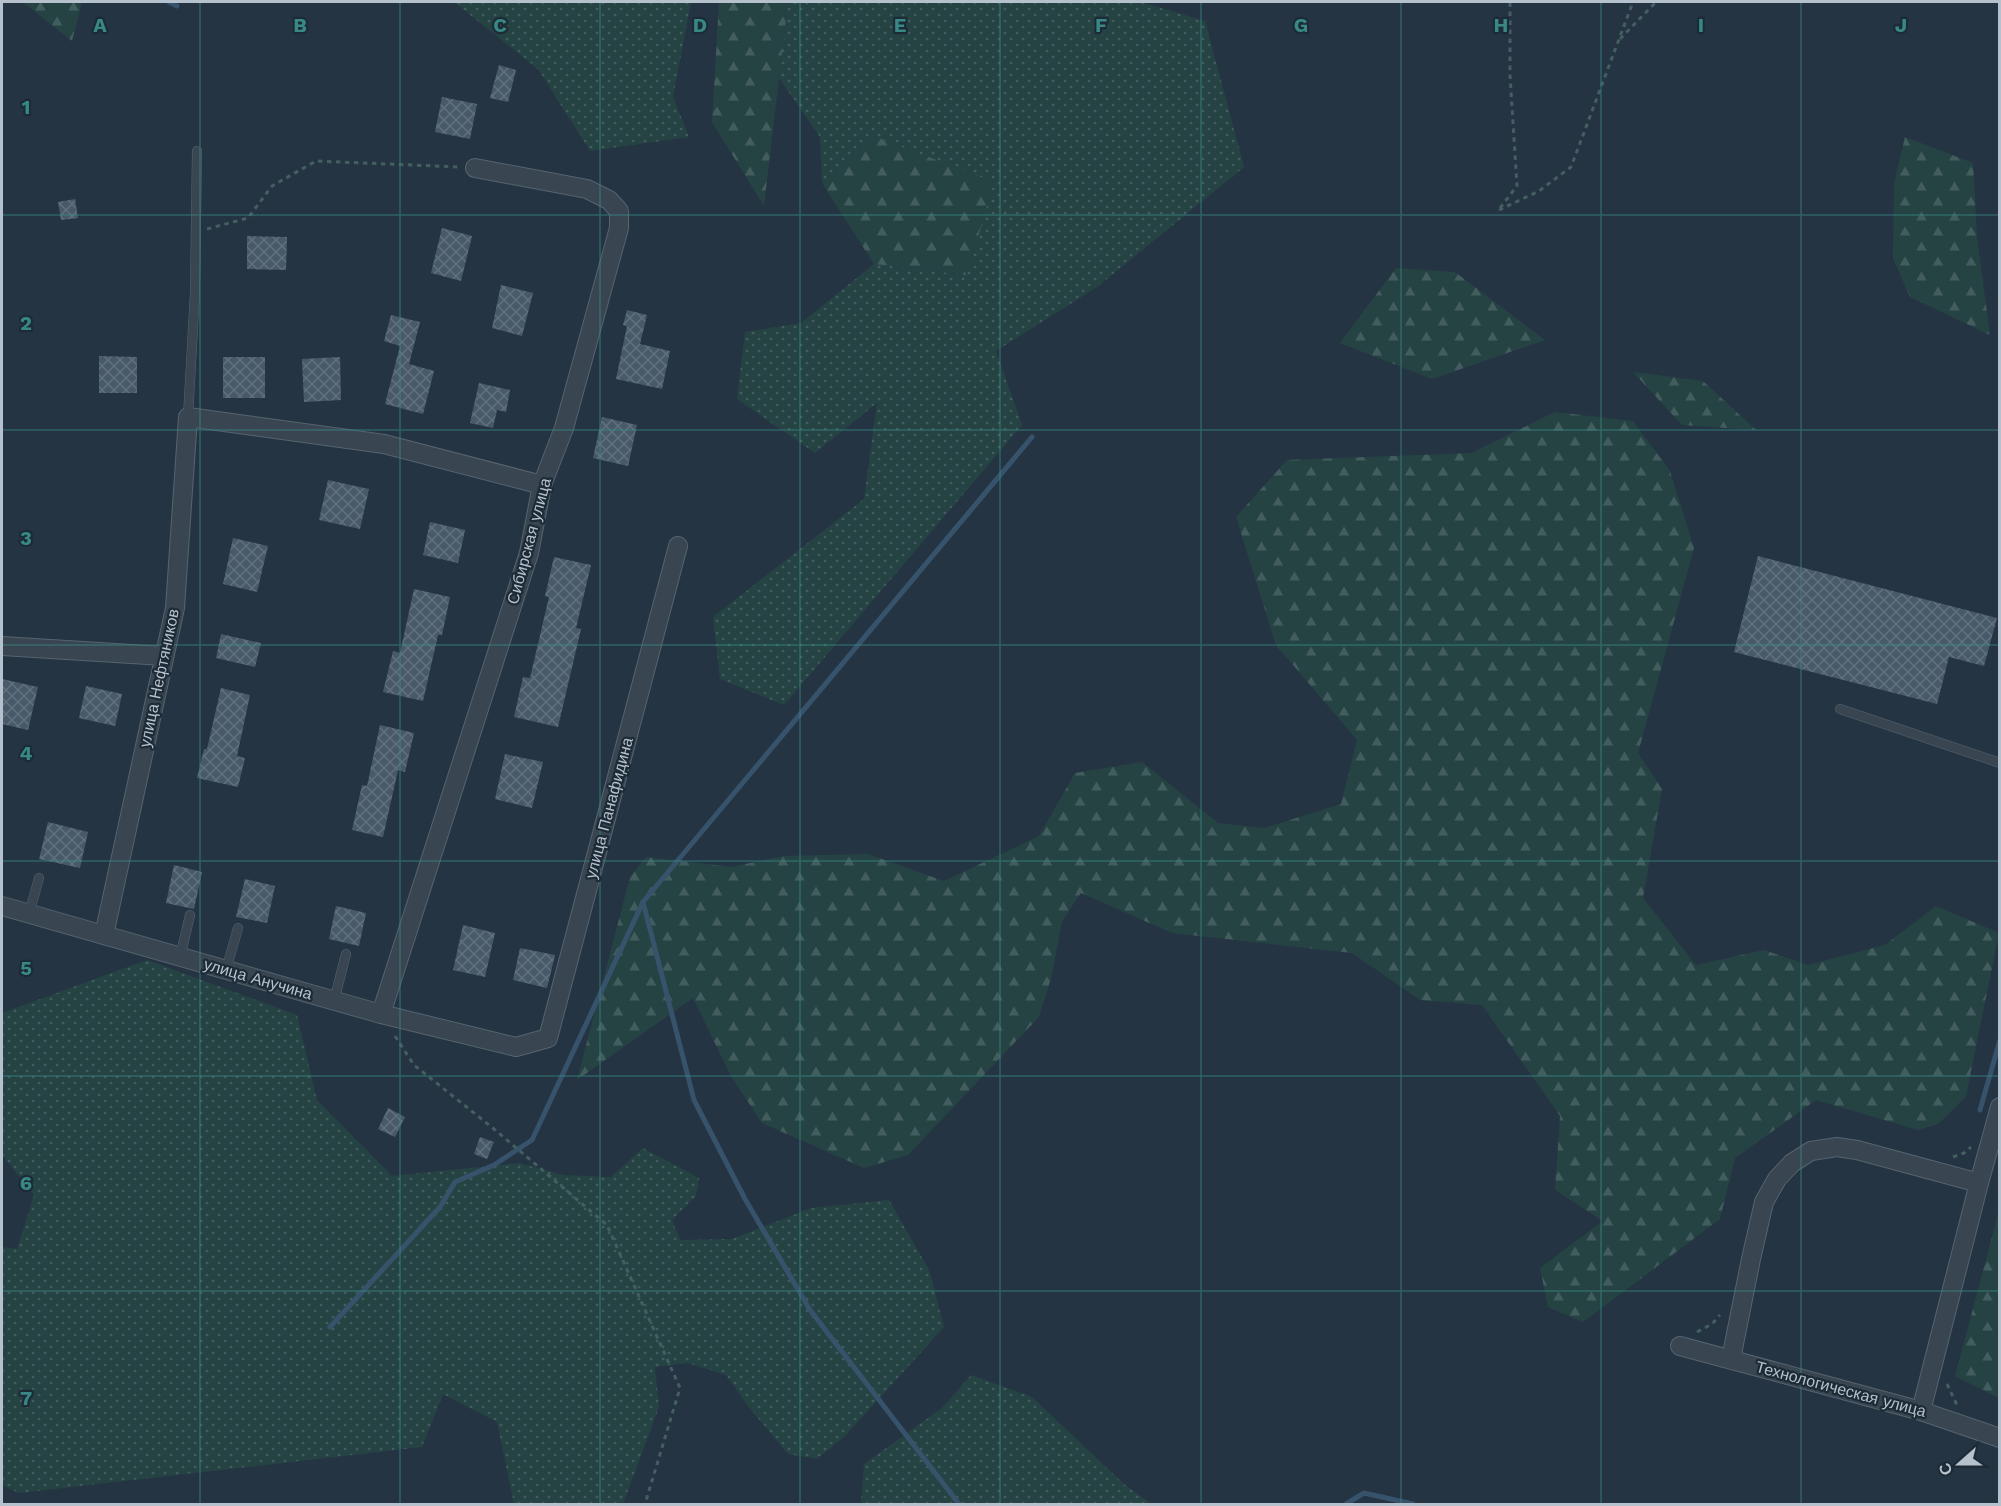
<svg xmlns="http://www.w3.org/2000/svg" width="2001" height="1506" viewBox="0 0 2001 1506" font-family="'Work Sans',sans-serif">
	<style>
		.grass { fill: url(#grass-dots) }
		.forest { fill: url(#forest-firs) }
		.lines { fill: none; stroke-linecap: round; stroke-linejoin: round }
		.stream { stroke: #37526b; stroke-width: 5 }
		.building { fill: url(#building-cross-hatch) }
		.lane-casing { stroke: #56646f; stroke-width: 10 }
		.street-casing { stroke: #56646f; stroke-width: 20 }
		.path { stroke: #445f60; stroke-width: 3; stroke-dasharray: 4.5 4.5; stroke-linecap: butt }
		.lane { stroke: #394652; stroke-width: 9 }
		.street { stroke: #394652; stroke-width: 18 }
		.grid { fill: none; stroke: #388986; stroke-width: 1.5; stroke-opacity: 0.55 }
		.labels { text-anchor: middle; dominant-baseline: central; stroke-width: 4.5; stroke-linejoin: round; paint-order: stroke }
		.street-label { font-size: 16px; fill: #b5c1cc; stroke: #1d2b37 }
		.grid-label { font-size: 20px; text-anchor: middle; font-weight: bold; fill: #388986; stroke: #1d2b37; stroke-width: 4.5; stroke-linejoin: round; paint-order: stroke }
	</style>
	<defs>
		<pattern id="grass-dots" width="8" height="8" patternUnits="userSpaceOnUse" patternTransform="scale(1.5)"><rect width="8" height="8" fill="#264344"/><path d="M2 2h.1M6 6h.1" fill="none" stroke="#435c5e" stroke-width="1.8" stroke-linecap="round"/></pattern>
		<pattern id="forest-firs" width="22" height="20" patternUnits="userSpaceOnUse" patternTransform="scale(1.5)"><rect width="22" height="20" fill="#264344"/><path d="M5 1l3.5 6h-7zM16 11l3.5 6h-7z" fill="#435c5e"/></pattern>
		<pattern id="building-cross-hatch" width="8" height="8" patternUnits="userSpaceOnUse" patternTransform="scale(1.5)"><rect width="8" height="8" fill="#485a69"/><path d="M0 0l8 8M0 8l8-8" fill="none" stroke="#60707d"/></pattern>
	</defs>
	<rect width="100%" height="100%" fill="#243443"/>
	<g class="grass">
		<polygon points="454,2 691,2 673,97 689,137 590,151 538,69"/>
		<polygon points="788,2 1141,2 1205,21 1244,167 1097,287 996,351 1022,425 784,705 720,679 713,617 864,499 877,403 815,453 737,399 745,332 801,323 874,264 967,275 871,135 822,183 820,137 779,78"/>
		<polygon points="147,960 297,1015 317,1100 392,1176 519,1163 563,1175 611,1177 643,1148 699,1178 696,1196 672,1220 680,1240 732,1239 811,1208 889,1200 929,1270 944,1327 844,1437 817,1459 788,1454 748,1406 726,1375 688,1363 655,1367 659,1407 623,1504 514,1504 497,1422 443,1394 422,1447 19,1493 2,1485 2,1247 17,1249 34,1195 2,1155 2,1013"/>
		<polygon points="971,1375 1032,1397 1125,1485 1152,1504 861,1504 864,1464 942,1408"/>
	</g>
	<g class="forest">
		<polygon points="23,2 82,2 72,41"/>
		<polygon points="719,2 788,2 764,206 712,122"/>
		<polygon points="871,135 994,182 967,275 874,264 822,183"/>
		<polygon points="1905,137 1973,163 1977,237 1990,335 1910,297 1893,258 1894,184"/>
		<polygon points="1396,268 1455,272 1545,340 1432,379 1340,343"/>
		<polygon points="1633,372 1703,381 1756,430 1682,425"/>
		<polygon points="1555,412 1633,421 1670,471 1694,548 1638,753 1662,789 1643,898 1696,965 1764,950 1808,965 1885,945 1936,906 1999,933 1966,1096 1938,1124 1918,1130 1816,1100 1735,1158 1720,1219 1583,1322 1548,1307 1540,1268 1603,1221 1555,1190 1560,1116 1482,1005 1420,1000 1352,953 1172,933 1081,893 1062,921 1052,975 1039,1017 908,1155 864,1168 762,1123 731,1076 693,998 577,1080 630,877 646,857 731,867 784,856 868,854 944,881 1039,836 1075,773 1142,762 1218,823 1264,828 1341,804 1357,740 1276,645 1236,517 1287,460 1471,453"/>
		<polygon points="1999,1211 1999,1398 1955,1376"/>
	</g>
	<g class="lines">
		<g class="stream">
			<polyline points="169,2 177,6"/>
			<polyline points="643,902 694,1100 745,1199 810,1310 959,1504"/>
			<polyline points="1980,1110 2000,1040"/>
			<polyline points="330,1327 440,1207 455,1182 494,1165 532,1140 643,902 1032,437"/>
			<polyline points="1346,1504 1364,1493 1413,1504"/>
		</g>
	</g>
	<g class="building">
		<polygon points="499,65 516,70 508,102 490,98"/>
		<polygon points="442,97 477,104 470,139 435,132"/>
		<polygon points="75,199 78,218 61,220 58,202"/>
		<polygon points="442,228 472,236 461,281 431,273"/>
		<polygon points="247,236 287,237 286,270 247,269"/>
		<polygon points="501,285 533,293 522,336 492,328"/>
		<polygon points="627,310 647,315 640,344 670,351 662,389 616,379 627,326 623,325"/>
		<polygon points="391,315 420,322 409,364 434,371 423,414 385,404 400,346 384,341"/>
		<polygon points="99,356 137,357 137,393 99,393"/>
		<rect x="223" y="357" width="42" height="41"/>
		<polygon points="340,357 341,400 304,402 302,359"/>
		<polygon points="479,383 510,390 506,412 497,410 493,428 470,423"/>
		<polygon points="602,417 637,425 628,466 593,458"/>
		<polygon points="328,480 369,489 360,529 319,520"/>
		<polygon points="430,522 465,530 458,563 423,555"/>
		<polygon points="233,538 268,546 257,592 223,584"/>
		<polygon points="1758,556 1997,618 1984,666 1949,657 1937,704 1734,652"/>
		<polygon points="554,557 591,565 576,628 581,629 558,727 514,717 523,677 530,678 549,597 545,596"/>
		<polygon points="414,589 450,597 442,635 438,635 423,701 383,692 393,651 400,653"/>
		<polygon points="221,634 261,643 255,667 216,658"/>
		<polygon points="2,679 38,687 28,730 2,724"/>
		<polygon points="86,686 122,694 115,726 79,718"/>
		<polygon points="221,688 250,695 237,756 245,758 238,787 197,778 204,749 207,749"/>
		<polygon points="380,725 414,733 405,772 398,770 383,837 352,830 362,785 367,786"/>
		<polygon points="505,754 543,762 532,808 495,799"/>
		<polygon points="48,822 88,832 80,868 39,859"/>
		<polygon points="174,865 202,872 194,909 166,903"/>
		<polygon points="245,879 275,886 267,923 236,917"/>
		<polygon points="336,906 366,913 359,946 329,939"/>
		<polygon points="463,925 495,933 485,977 453,970"/>
		<polygon points="520,948 555,955 547,988 513,980"/>
		<polygon points="388,1108 405,1117 395,1137 378,1129"/>
		<polygon points="480,1137 494,1142 487,1159 474,1154"/>
	</g>
	<g class="lines">
		<defs>
			<g id="lane">
				<polyline points="188,417 195,292 197,151"/>
				<polyline points="1840,709 2000,763"/>
				<polyline points="29,914 39,878"/>
				<polyline points="180,957 190,915"/>
				<polyline points="226,970 238,928"/>
				<polyline points="334,1001 346,954"/>
			</g>
			<g id="street">
				<polyline points="2,646 164,656"/>
				<polyline points="2,906 381,1014 516,1047 548,1038 678,546"/>
				<polyline points="104,935 175,608 188,417 384,444 542,485"/>
				<polyline points="381,1014 529,553 542,485 564,428 619,228 619,211 609,200 587,189 475,168"/>
				<polyline points="1979,1183 2000,1107"/>
				<polyline points="1680,1346 1921,1411 2000,1438"/>
				<polyline points="1731,1359 1751,1259 1764,1202 1777,1179 1792,1163 1811,1151 1837,1147 1857,1150 1979,1183 1921,1411"/>
			</g>
		</defs>
		<use href="#lane" class="lane-casing"/>
		<use href="#street" class="street-casing"/>
		<g class="path">
			<polyline points="1620,39 1656,2"/>
			<polyline points="1500,208 1517,186 1510,75 1510,2"/>
			<polyline points="1499,210 1539,191 1571,167 1633,2"/>
			<polyline points="207,229 248,218 272,186 316,161 459,167"/>
			<polyline points="395,1036 414,1065 494,1129 607,1225 680,1388 645,1504"/>
			<polyline points="1953,1157 1964,1153 1971,1147"/>
			<polyline points="1697,1332 1712,1324 1720,1315"/>
			<polyline points="1947,1384 1957,1405"/>
		</g>
		<use href="#lane" class="lane"/>
		<use href="#street" class="street"/>
	</g>
	<path class="grid" d="M200,2V1504M400,2V1504M600,2V1504M800,2V1504M1000,2V1504M1201,2V1504M1401,2V1504M1601,2V1504M1801,2V1504M2,215H2000M2,430H2000M2,645H2000M2,861H2000M2,1076H2000M2,1291H2000"/>
	<g class="labels">
		<g class="street-label">
			<text transform="translate(529 541) rotate(-75)">Сибирская улица</text>
			<text transform="translate(159 678) rotate(-78)">улица Нефтяников</text>
			<text transform="translate(609 808) rotate(-75)">улица Панафидина</text>
			<text transform="translate(258 979) rotate(16)">улица Анучина</text>
			<text transform="translate(1841 1389) rotate(15)">Технологическая улица</text>
		</g>
	</g>
	<g class="grid-label">
		<text x="100" y="32">A</text>
		<text x="300" y="32">B</text>
		<text x="500" y="32">C</text>
		<text x="700" y="32">D</text>
		<text x="900" y="32">E</text>
		<text x="1101" y="32">F</text>
		<text x="1301" y="32">G</text>
		<text x="1501" y="32">H</text>
		<text x="1701" y="32">I</text>
		<text x="1901" y="32">J</text>
		<text x="26" y="114">1</text>
		<text x="26" y="330">2</text>
		<text x="26" y="545">3</text>
		<text x="26" y="760">4</text>
		<text x="26" y="975">5</text>
		<text x="26" y="1190">6</text>
		<text x="26" y="1405">7</text>
	</g>
	<rect width="2001" height="1506" fill="none" stroke="#b5c1cc" stroke-width="6"/>
	<g transform="translate(1959 1464) rotate(249)" stroke="#1d2b37" stroke-width="4.5" paint-order="stroke">
	<path d="M0-4.5L10 22L0 15L-10 22Z" fill="#b5c1cc"/>
	<text y="-9" font-size="16" font-weight="bold" text-anchor="middle" fill="#b5c1cc">С</text>
	</g>
</svg>
